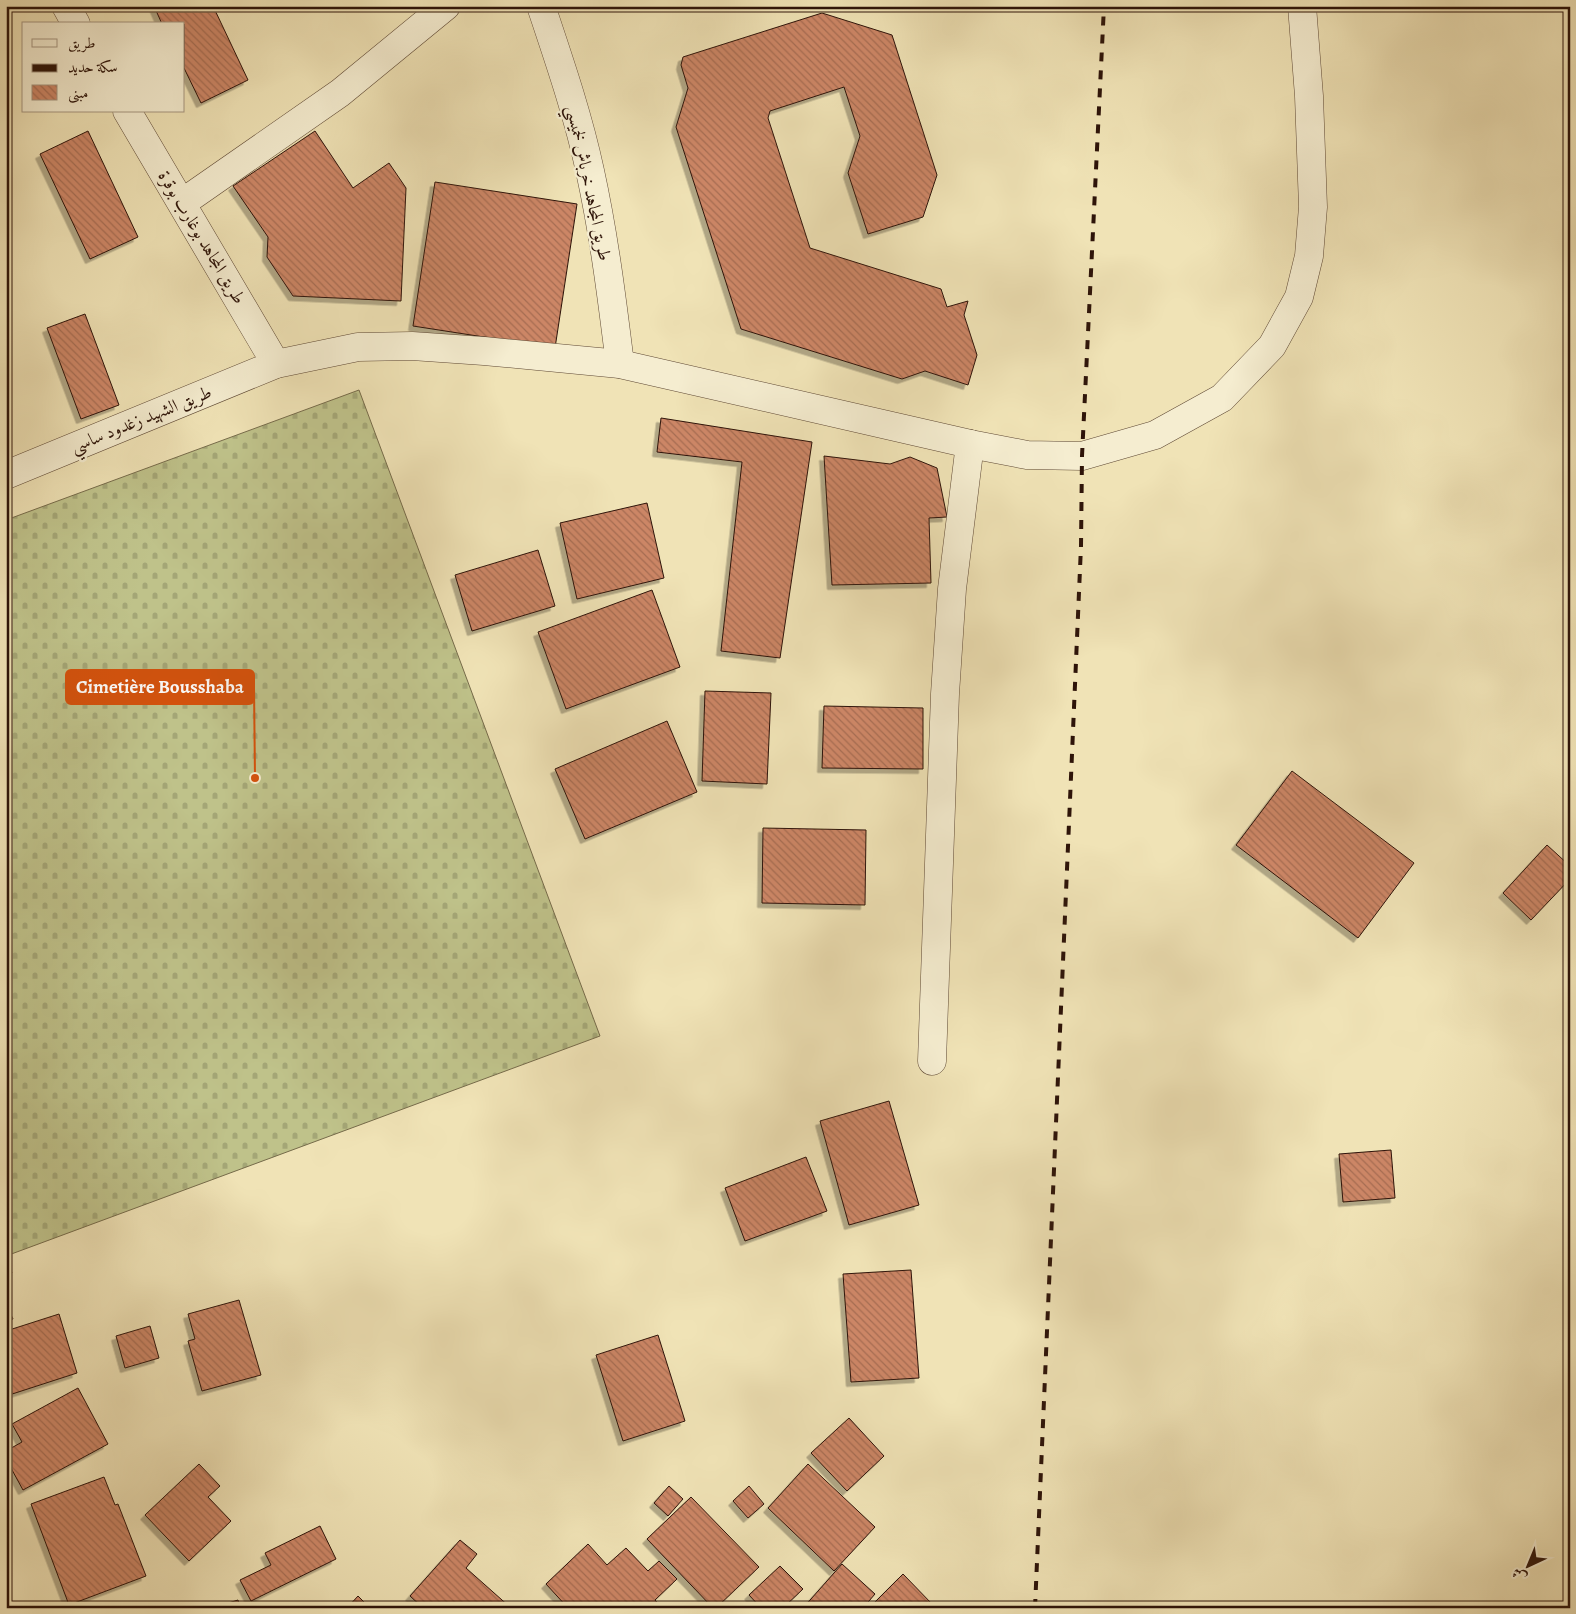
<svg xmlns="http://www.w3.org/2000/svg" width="1576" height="1614" viewBox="0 0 1576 1614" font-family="Alegreya,Amiri,serif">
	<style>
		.cemetery { fill: url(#cemetery-stones); stroke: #766b4a }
		.building { fill: url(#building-back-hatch); stroke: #2e1409; filter: url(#shadow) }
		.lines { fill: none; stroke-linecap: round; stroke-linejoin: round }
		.minor-casing { stroke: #5e4834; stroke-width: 29 }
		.tertiary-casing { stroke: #5e4834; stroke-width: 29 }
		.minor { stroke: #f5edd0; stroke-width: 28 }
		.tertiary { stroke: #f5edd0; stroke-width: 28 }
		.rail { stroke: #2e1409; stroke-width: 4; stroke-dasharray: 9 9; stroke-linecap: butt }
		.labels { text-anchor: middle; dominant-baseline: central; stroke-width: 4.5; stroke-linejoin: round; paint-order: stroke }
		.street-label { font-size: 18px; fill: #2e1409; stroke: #f5edd0 }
		.leader { fill: none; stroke: #d5520c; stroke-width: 2 }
		.callout-dot { fill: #d5520c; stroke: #f5edd0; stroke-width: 2 }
		.callout { fill: #d5520c; stroke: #d5520c; stroke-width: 2 }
		.callout-label { font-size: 19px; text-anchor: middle; font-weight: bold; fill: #fff }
	</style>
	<defs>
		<pattern id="cemetery-stones" width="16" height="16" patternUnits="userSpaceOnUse" patternTransform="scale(1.25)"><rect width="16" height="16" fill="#bfc28a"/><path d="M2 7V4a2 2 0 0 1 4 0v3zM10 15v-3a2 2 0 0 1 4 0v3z" fill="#a4a676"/></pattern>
		<pattern id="building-back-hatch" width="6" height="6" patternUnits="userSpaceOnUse" patternTransform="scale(1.25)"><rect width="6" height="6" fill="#cc8666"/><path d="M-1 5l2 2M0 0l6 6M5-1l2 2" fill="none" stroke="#a66c52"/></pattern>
		<filter id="shadow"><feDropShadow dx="-4.5" dy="4.5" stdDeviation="0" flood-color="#0004"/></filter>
	</defs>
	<rect width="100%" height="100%" fill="#f0e3b6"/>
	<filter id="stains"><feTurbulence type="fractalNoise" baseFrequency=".004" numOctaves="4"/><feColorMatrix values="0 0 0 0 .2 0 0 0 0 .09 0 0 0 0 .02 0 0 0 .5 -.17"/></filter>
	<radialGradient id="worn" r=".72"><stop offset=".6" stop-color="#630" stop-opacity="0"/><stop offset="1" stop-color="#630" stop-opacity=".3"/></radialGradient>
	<polygon class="cemetery" points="359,390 600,1036 6,1256 6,520"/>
	<g class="building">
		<polygon points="154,6 213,6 248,80 201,103 184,68 184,24 162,24"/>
		<polygon points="822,13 892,35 937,175 923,217 868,234 848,173 860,136 844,87 770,111 768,118 810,248 941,289 947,307 968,301 964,315 977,355 968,385 925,371 902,379 741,329 676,127 688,88 681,65 683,57"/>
		<polygon points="88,131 138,237 90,259 40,154"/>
		<polygon points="315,131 353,188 389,163 406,188 401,301 293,296 267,257 268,237 233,186"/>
		<polygon points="435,182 577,204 555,348 413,326"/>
		<polygon points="85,314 119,405 81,419 47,328"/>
		<polygon points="661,418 812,442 780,658 721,651 742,462 657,452"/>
		<polygon points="824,456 890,464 910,457 937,468 947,517 929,518 931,583 832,585"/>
		<polygon points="647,503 664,578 577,599 560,523"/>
		<polygon points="538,550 555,606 472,631 455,575"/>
		<polygon points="652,590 680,667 566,709 538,632"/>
		<polygon points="705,691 771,693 767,784 702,781"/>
		<polygon points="824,706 923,708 923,769 822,768"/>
		<polygon points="667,721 697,792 585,839 555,769"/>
		<polygon points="1292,771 1414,863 1358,938 1236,845"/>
		<polygon points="763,828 866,830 865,905 762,903"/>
		<polygon points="1547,845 1570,866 1570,879 1531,920 1503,893"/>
		<polygon points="889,1101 919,1205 849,1225 820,1121"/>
		<polygon points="1391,1150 1395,1198 1343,1202 1339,1154"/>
		<polygon points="806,1157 827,1211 745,1241 725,1188"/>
		<polygon points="6,1260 12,1273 6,1276"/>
		<polygon points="911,1270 919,1378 851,1382 843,1274"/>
		<polygon points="239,1300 261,1375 202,1391 188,1341 195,1339 188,1314"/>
		<polygon points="6,1304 13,1319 6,1322"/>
		<polygon points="59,1314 77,1373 6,1396 6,1331"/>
		<polygon points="150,1326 159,1358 125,1368 116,1336"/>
		<polygon points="658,1335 685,1421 623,1441 596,1355"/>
		<polygon points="78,1388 108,1444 23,1490 6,1459 6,1451 22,1442 12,1424"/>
		<polygon points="849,1418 884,1456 847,1491 811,1453"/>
		<polygon points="199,1464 220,1486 208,1497 231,1521 189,1561 145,1515"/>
		<polygon points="808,1464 875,1527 834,1571 768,1508"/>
		<polygon points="104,1477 115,1505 118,1504 146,1576 69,1605 31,1504"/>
		<polygon points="669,1486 683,1499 668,1516 654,1503"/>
		<polygon points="749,1486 764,1504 748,1518 733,1501"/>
		<polygon points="691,1497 759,1567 716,1608 713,1608 647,1539"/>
		<polygon points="320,1526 336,1559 251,1601 240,1580 271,1565 265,1553"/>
		<polygon points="460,1540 477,1554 466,1568 511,1608 423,1608 410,1596"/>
		<polygon points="588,1544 607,1565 626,1548 648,1571 659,1561 677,1579 655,1600 662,1608 568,1608 546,1584"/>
		<polygon points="842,1564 875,1594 863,1608 803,1608"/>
		<polygon points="780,1566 803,1589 783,1608 761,1608 749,1595"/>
		<polygon points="903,1574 933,1605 930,1608 869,1608"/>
		<polygon points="358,1596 370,1608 347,1608"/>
		<polygon points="238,1600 240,1608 212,1608"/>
	</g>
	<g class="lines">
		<defs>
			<g id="minor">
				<polyline points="66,6 76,24"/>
				<path d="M541,6C559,60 578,115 590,171C604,235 612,299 620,364"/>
				<polyline points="127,111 276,364"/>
				<polyline points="182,203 340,93 446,6"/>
				<polyline points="932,1061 945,694 952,589 970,444"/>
			</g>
			<polyline id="tertiary" points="6,475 276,364 358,347 412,346 484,351 620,364 970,444 1027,455 1082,456 1155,435 1222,398 1272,346 1299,297 1309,256 1313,207 1309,96 1302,6"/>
		</defs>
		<use href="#minor" class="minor-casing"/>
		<use href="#tertiary" class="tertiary-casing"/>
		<use href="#minor" class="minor"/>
		<use href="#tertiary" class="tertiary"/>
		<polyline class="rail" points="1035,1608 1081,546 1082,456 1104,6"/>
	</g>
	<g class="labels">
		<g class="street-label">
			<text transform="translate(589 183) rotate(78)">طريق المجاهد خرباش لخميسي</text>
			<text transform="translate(202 237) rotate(59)">طريق المجاهد بوغارب بوقرة</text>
			<text transform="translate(141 419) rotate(-22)">طريق الشهيد زغدود ساسي</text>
		</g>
	</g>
	<path class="leader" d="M255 778L254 687"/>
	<circle class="callout-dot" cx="255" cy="778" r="5"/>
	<rect class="callout" x="66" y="670" width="188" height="34" rx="5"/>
	<g class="callout-label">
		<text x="160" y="693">Cimetière Bousshaba</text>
	</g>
	<rect width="1576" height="1614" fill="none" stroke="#f0e3b6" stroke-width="25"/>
	<rect x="8" y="8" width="1561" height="1599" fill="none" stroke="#2e1409" stroke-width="2.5"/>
	<rect x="12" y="12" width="1551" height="1589" fill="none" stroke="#2e1409"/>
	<rect x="22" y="22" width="162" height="90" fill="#f5edd0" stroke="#a59680"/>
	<rect x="32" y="39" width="25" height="8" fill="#f5edd0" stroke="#a59680"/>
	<text x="68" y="48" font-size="15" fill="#2e1409">طريق</text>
	<rect x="32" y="64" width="25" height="8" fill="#2e1409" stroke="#a59680"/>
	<text x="68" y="72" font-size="15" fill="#2e1409">سكة حديد</text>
	<rect x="32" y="85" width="25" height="15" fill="url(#building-back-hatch)" stroke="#a59680"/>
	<text x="68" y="98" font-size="15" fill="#2e1409">مبنى</text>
	<g transform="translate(1528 1566) rotate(224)" stroke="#f5edd0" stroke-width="4" paint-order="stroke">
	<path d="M0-4L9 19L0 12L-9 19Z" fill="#2e1409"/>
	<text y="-8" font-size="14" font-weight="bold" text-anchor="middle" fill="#2e1409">ش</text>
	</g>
	<rect width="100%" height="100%" filter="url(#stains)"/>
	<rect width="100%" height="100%" fill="url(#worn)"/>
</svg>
